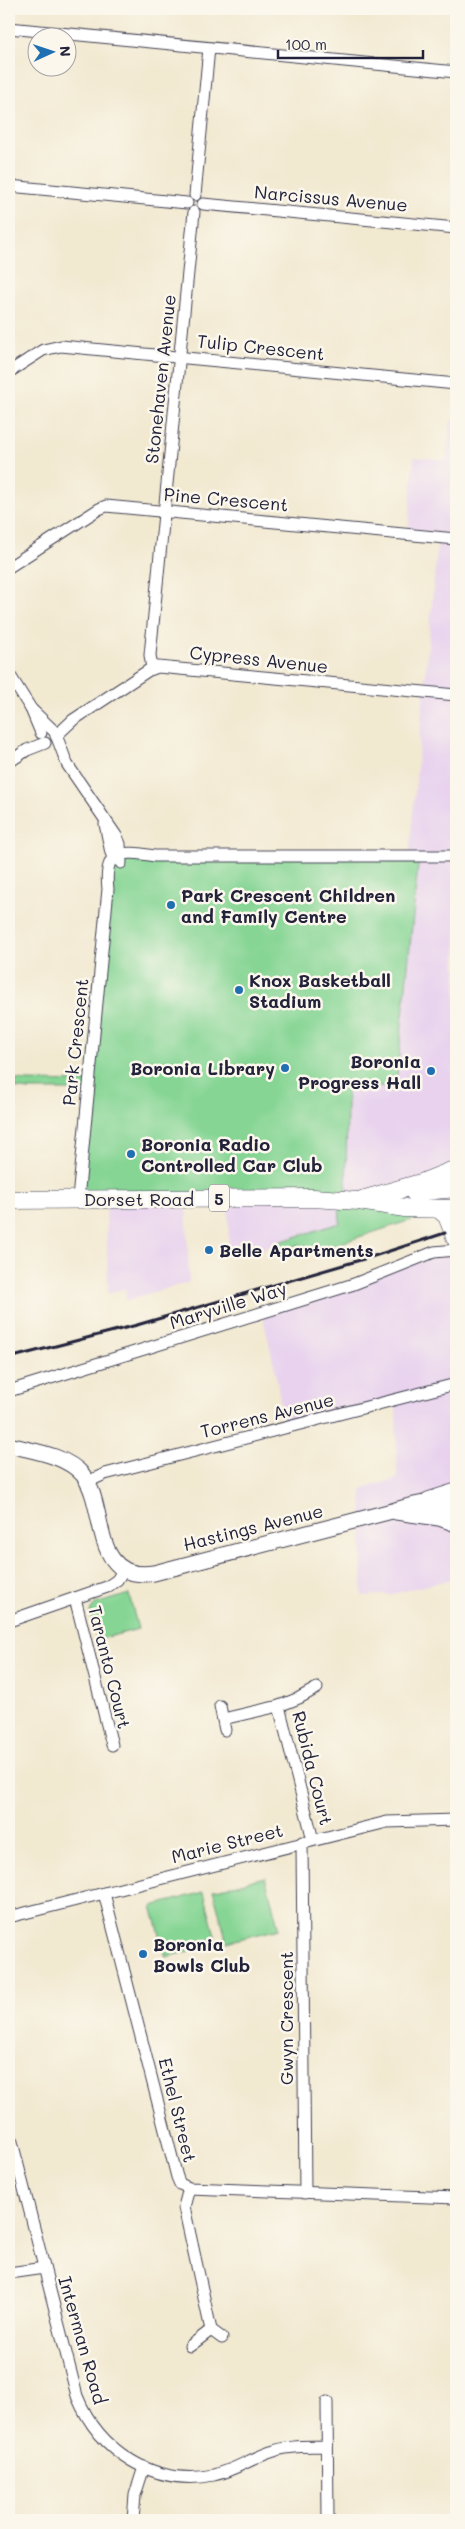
<svg xmlns="http://www.w3.org/2000/svg" width="465" height="2529" viewBox="0 0 465 2529" font-family="Mali,sans-serif">
	<style>
		.built { fill: #e8d2ee }
		.green { fill: #86d594; stroke: #547c68 }
		.lines { fill: none; stroke-linecap: round; stroke-linejoin: round }
		.minor-casing { stroke: #414052; stroke-width: 13 }
		.secondary-casing { stroke: #414052; stroke-width: 17 }
		.primary-casing { stroke: #414052; stroke-width: 19 }
		.minor { stroke: #fff; stroke-width: 11 }
		.secondary { stroke: #fff; stroke-width: 15 }
		.primary { stroke: #fff; stroke-width: 18 }
		.rail { stroke: #22223b; stroke-width: 3 }
		.poi-dot { fill: #1f6fb2; stroke: #fbf7ec; stroke-width: 2 }
		.labels { text-anchor: middle; dominant-baseline: central; stroke-width: 5; stroke-linejoin: round; paint-order: stroke }
		.shield { fill: #fbf7ec; stroke: #636270; stroke-width: 1 }
		.shield-label { font-size: 16px; font-weight: bold; fill: #22223b }
		.street-label { font-size: 18px; fill: #22223b; stroke: #fbf7ec }
		.poi-label { font-size: 18px; font-weight: bold; fill: #22223b; stroke: #fbf7ec; text-anchor: start }
	</style>
	<rect width="100%" height="100%" fill="#fbf7ec"/>
	<filter id="ink" filterUnits="userSpaceOnUse"><feTurbulence type="fractalNoise" baseFrequency=".02" numOctaves="2"/><feDisplacementMap in="SourceGraphic" scale="10" xChannelSelector="R" yChannelSelector="G"/><feConvolveMatrix kernelMatrix="1 2 1 2 8 2 1 2 1" color-interpolation-filters="sRGB"/></filter>
	<filter id="wash" filterUnits="userSpaceOnUse"><feTurbulence type="fractalNoise" baseFrequency=".0096" numOctaves="4" result="noise"/><feDisplacementMap in="SourceGraphic" scale="20" xChannelSelector="R" yChannelSelector="G"/><feGaussianBlur stdDeviation="1.12" result="paint"/><feColorMatrix in="noise" values="0 0 0 0 0 0 0 0 0 0 0 0 0 0 0 0 0 1.4 0 .05"/><feComposite in="paint" operator="in"/></filter>
	<g filter="url(#wash)">
		<rect width="100%" height="100%" fill="#f2e9d1"/>
		<g class="built">
			<polygon points="451,420 456,420 456,1239 447,1216 346,1201 346,1087 386,1086 409,856 438,537 408,534 414,457 446,460"/>
			<polygon points="186,1198 189,1282 126,1300 125,1288 108,1294 106,1199"/>
			<polygon points="228,1198 339,1200 340,1223 282,1240 261,1250 250,1251 229,1257"/>
			<polygon points="456,1250 456,1578 393,1594 362,1596 362,1488 397,1479 396,1400 284,1428 276,1373 262,1313"/>
		</g>
		<g class="green">
			<polygon points="419,856 397,1075 386,1086 347,1088 346,1200 415,1209 414,1219 304,1255 300,1244 280,1253 279,1242 340,1223 339,1200 78,1199 88,1090 28,1090 9,1087 9,1079 27,1081 89,1082 109,874 117,859"/>
			<polygon points="129,1594 138,1629 97,1640 90,1612 95,1604"/>
			<polygon points="265,1877 279,1929 227,1942 213,1890"/>
			<polygon points="204,1892 217,1944 166,1957 152,1906"/>
		</g>
	</g>
	<g filter="url(#ink)">
		<g class="lines">
			<defs>
				<g id="minor">
					<polyline points="9,28 456,72"/>
					<polyline points="9,186 187,203"/>
					<polyline points="195,195 209,48"/>
					<polyline points="203,204 456,228"/>
					<polyline points="9,372 43,350 61,346 456,384"/>
					<polyline points="9,567 99,509 106,506 456,539"/>
					<polyline points="152,669 150,655 194,212"/>
					<polyline points="9,674 31,709 41,733"/>
					<polyline points="31,709 55,732 67,764 117,837 120,844 121,863"/>
					<polyline points="56,736 73,720 149,670 158,667 456,695"/>
					<polyline points="9,762 27,750 45,743"/>
					<polyline points="105,824 111,853 119,861"/>
					<path d="M78,1199L108,889C103,848 122,851 155,856H456"/>
					<polyline points="9,1391 354,1284 434,1252 456,1250"/>
					<polyline points="87,1482 105,1474 456,1384"/>
					<polyline points="75,1598 112,1745"/>
					<polyline points="9,1621 107,1587 117,1580 124,1569"/>
					<polyline points="220,1706 225,1730"/>
					<polyline points="279,1706 299,1698 317,1688"/>
					<polyline points="223,1719 279,1706 313,1840"/>
					<polyline points="302,1842 305,2193"/>
					<polyline points="104,1893 177,2177 180,2184 189,2188 456,2198"/>
					<polyline points="9,1917 387,1822 456,1820"/>
					<path d="M9,2130L77,2396C99,2451 154,2487 214,2475C236,2470 253,2457 274,2451C291,2445 310,2447 327,2446"/>
					<polyline points="189,2188 184,2207 211,2330"/>
					<polyline points="9,2273 44,2268"/>
					<polyline points="190,2346 211,2330 222,2338"/>
					<polyline points="327,2402 328,2520"/>
					<polyline points="133,2520 135,2495 144,2467"/>
				</g>
				<g id="secondary">
					<path d="M9,1445C33,1451 66,1455 83,1475C108,1507 90,1583 154,1573L392,1511C422,1502 426,1500 456,1509"/>
					<polyline points="428,1500 456,1491"/>
					<polyline points="396,1512 439,1518 456,1524"/>
				</g>
				<g id="primary">
					<polyline points="414,1192 456,1188"/>
					<polyline points="9,1200 313,1198 359,1201 405,1208 456,1209"/>
					<polyline points="362,1200 421,1183 456,1169"/>
					<polyline points="439,1209 447,1216 456,1239"/>
				</g>
			</defs>
			<use href="#minor" class="minor-casing"/>
			<use href="#secondary" class="secondary-casing"/>
			<use href="#primary" class="primary-casing"/>
			<use href="#minor" class="minor"/>
			<use href="#secondary" class="secondary"/>
			<use href="#primary" class="primary"/>
			<polyline class="rail" points="9,1358 137,1325 374,1256 445,1233"/>
		</g>
	</g>
	<g class="poi-dot">
		<circle cx="171" cy="905" r="5"/>
		<circle cx="239" cy="990" r="5"/>
		<circle cx="285" cy="1068" r="5"/>
		<circle cx="431" cy="1071" r="5"/>
		<circle cx="131" cy="1154" r="5"/>
		<circle cx="209" cy="1250" r="5"/>
		<circle cx="143" cy="1954" r="5"/>
	</g>
	<g class="labels">
		<rect class="shield" x="209" y="1184.5" width="20" height="27" rx="4"/>
		<g class="shield-label">
			<text x="219" y="1198">5</text>
		</g>
		<g class="street-label">
			<text transform="translate(331 198) rotate(5)">Narcissus Avenue</text>
			<text transform="translate(261 347) rotate(6)">Tulip Crescent</text>
			<text transform="translate(160 379) rotate(-84)">Stonehaven Avenue</text>
			<text transform="translate(226 499) rotate(5)">Pine Crescent</text>
			<text transform="translate(259 659) rotate(6)">Cypress Avenue</text>
			<text transform="translate(75 1042) rotate(-84)">Park Crescent</text>
			<text x="139" y="1199">Dorset Road</text>
			<text transform="translate(228 1305) rotate(-17)">Maryville Way</text>
			<text transform="translate(267 1415) rotate(-14)">Torrens Avenue</text>
			<text transform="translate(253 1527) rotate(-14)">Hastings Avenue</text>
			<text transform="translate(110 1667) rotate(76)">Taranto Court</text>
			<text transform="translate(313 1768) rotate(76)">Rubida Court</text>
			<text transform="translate(227 1843) rotate(-14)">Marie Street</text>
			<text transform="translate(286 2018) rotate(-90)">Gwyn Crescent</text>
			<text transform="translate(178 2110) rotate(76)">Ethel Street</text>
			<text transform="translate(83 2340) rotate(74)">Interman Road</text>
		</g>
		<g class="poi-label">
			<text x="181" y="895">Park Crescent Children<tspan x="181" dy="21">and Family Centre</tspan></text>
			<text x="249" y="980">Knox Basketball<tspan x="249" dy="21">Stadium</tspan></text>
			<text x="421" y="1061" text-anchor="end">Boronia<tspan x="421" dy="21">Progress Hall</tspan></text>
			<text x="275" y="1068" text-anchor="end">Boronia Library</text>
			<text x="141" y="1144">Boronia Radio<tspan x="141" dy="21">Controlled Car Club</tspan></text>
			<text x="219" y="1250">Belle Apartments</text>
			<text x="153" y="1944">Boronia<tspan x="153" dy="21">Bowls Club</tspan></text>
		</g>
	</g>
	<rect width="465" height="2529" fill="none" stroke="#fbf7ec" stroke-width="30"/>
	<g transform="translate(52 52) rotate(87)"><circle r="24" fill="#fbf7ec" stroke="#a4a2a5"/>
	<path d="M0-4L9 19L0 12L-9 19Z" fill="#1f6fb2"/>
	<text y="-8" font-size="14" font-weight="bold" text-anchor="middle" fill="#22223b">N</text>
	</g>
	<path d="M278 50v8h145v-8" fill="none" stroke="#22223b" stroke-width="2.5"/>
	<text x="285" y="50" font-size="15" fill="#22223b" stroke="#fbf7ec" stroke-width="4" paint-order="stroke">100 m</text>
</svg>
